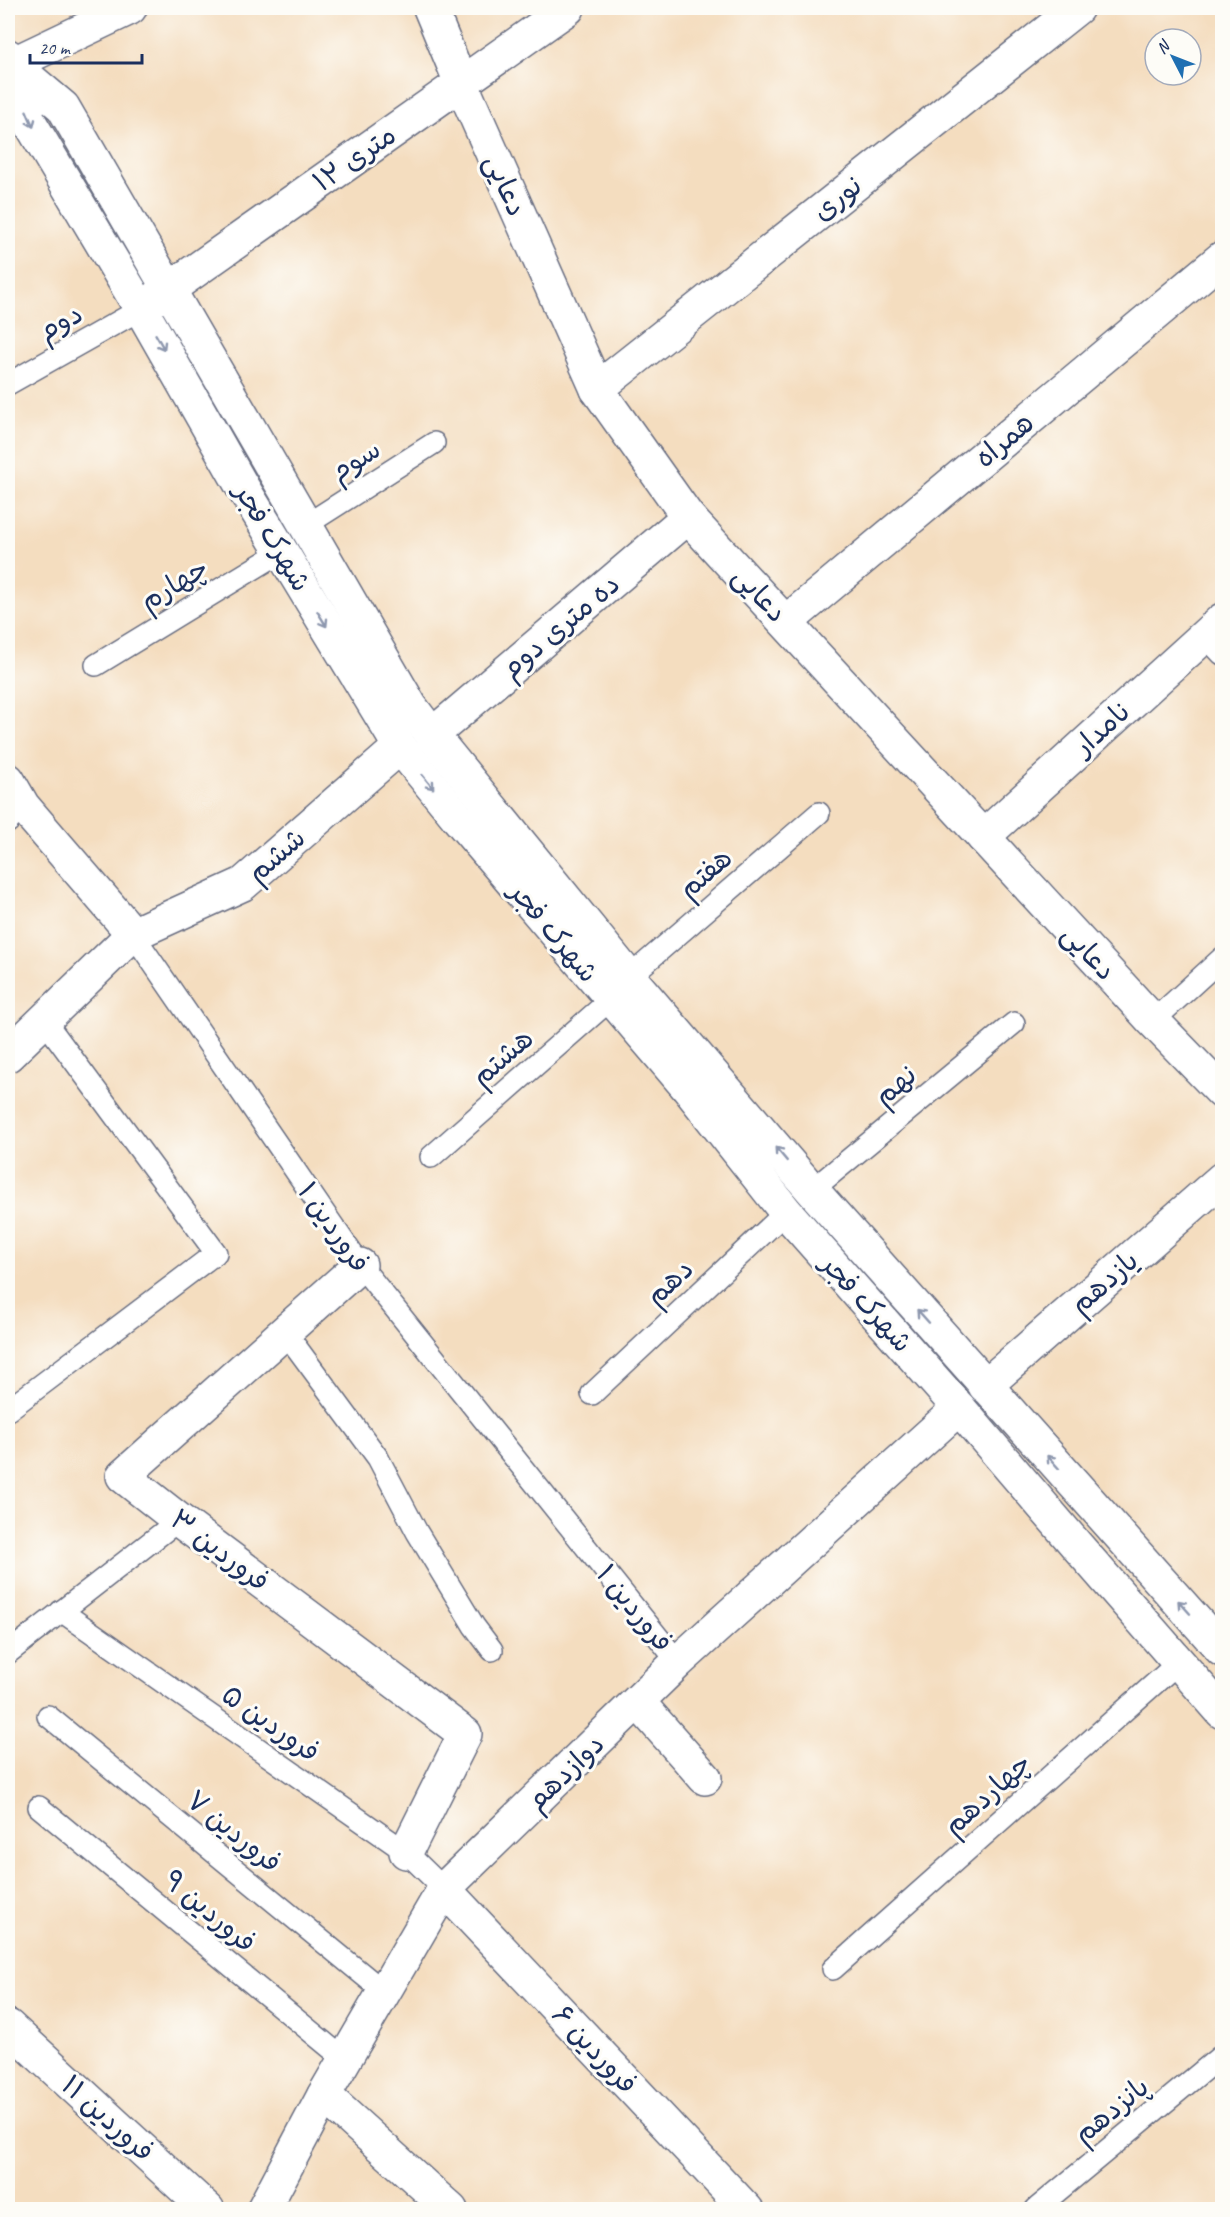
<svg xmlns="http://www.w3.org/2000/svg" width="1230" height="2217" viewBox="0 0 1230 2217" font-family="Caveat,'Playpen Sans Arabic',sans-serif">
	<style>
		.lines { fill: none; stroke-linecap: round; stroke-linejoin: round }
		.lane-casing { stroke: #676c80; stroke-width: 24 }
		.street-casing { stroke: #676c80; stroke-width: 36 }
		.secondary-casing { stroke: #676c80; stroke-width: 36 }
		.lane { stroke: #fff; stroke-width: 21 }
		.street { stroke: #fff; stroke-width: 33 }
		.secondary { stroke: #fff; stroke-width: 33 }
		.oneway { stroke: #8d97ae }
		.labels { text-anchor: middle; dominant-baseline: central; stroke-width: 6; stroke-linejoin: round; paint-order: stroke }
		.street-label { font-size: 28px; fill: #1b2f5e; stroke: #fdfcf7 }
	</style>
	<rect width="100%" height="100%" fill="#fdfcf7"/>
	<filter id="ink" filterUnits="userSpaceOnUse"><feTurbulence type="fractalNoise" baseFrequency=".0167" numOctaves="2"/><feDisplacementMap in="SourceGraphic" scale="12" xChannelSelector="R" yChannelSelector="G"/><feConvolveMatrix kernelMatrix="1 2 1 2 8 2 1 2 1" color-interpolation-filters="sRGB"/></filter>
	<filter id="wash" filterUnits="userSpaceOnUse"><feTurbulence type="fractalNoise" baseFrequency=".008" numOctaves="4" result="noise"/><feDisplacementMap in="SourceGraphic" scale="24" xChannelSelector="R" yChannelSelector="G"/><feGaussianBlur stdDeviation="1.35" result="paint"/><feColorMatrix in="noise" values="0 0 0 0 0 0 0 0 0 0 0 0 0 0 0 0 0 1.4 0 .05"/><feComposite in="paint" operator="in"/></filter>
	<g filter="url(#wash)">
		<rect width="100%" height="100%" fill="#f4ddbf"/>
	</g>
	<g filter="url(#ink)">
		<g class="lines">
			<defs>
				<g id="lane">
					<polyline points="8,384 141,309"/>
					<polyline points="306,525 434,443"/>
					<polyline points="1205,636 1222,654"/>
					<polyline points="96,665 281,552"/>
					<polyline points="8,822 23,806"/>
					<polyline points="133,934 360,1265 678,1662"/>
					<polyline points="629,977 819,813"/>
					<polyline points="1153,1021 1222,958"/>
					<polyline points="431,1157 611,999"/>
					<polyline points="812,1190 1014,1023"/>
					<polyline points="285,1332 378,1458 417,1532 474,1626 492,1650"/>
					<polyline points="592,1394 786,1212"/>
					<polyline points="8,1410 216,1253 44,1020"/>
					<polyline points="61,1611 406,1852 444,1889"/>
					<polyline points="8,1653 179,1520"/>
					<polyline points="48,1716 383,1991"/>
					<polyline points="39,1807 344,2059"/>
					<polyline points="833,1969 1179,1662"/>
					<polyline points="1036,2209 1222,2055"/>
				</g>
				<g id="street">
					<polyline points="430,8 461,83 597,389 688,517 1153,1021 1222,1092"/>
					<polyline points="8,66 130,8"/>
					<polyline points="145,306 568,8"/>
					<polyline points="597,389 1077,8"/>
					<polyline points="786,622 1222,258"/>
					<polyline points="432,735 688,517"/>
					<polyline points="8,780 23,806 133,934"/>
					<polyline points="983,837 1222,620"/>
					<polyline points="8,1055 133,934 243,884 400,747"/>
					<polyline points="360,1265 123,1476 179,1520 465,1734 406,1852"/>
					<polyline points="985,1386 1222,1179"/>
					<polyline points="638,1702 705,1778"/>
					<polyline points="444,1889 747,2210"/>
					<polyline points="8,2026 208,2210"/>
					<polyline points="324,2095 451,2210"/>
					<polyline points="263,2210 324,2095 444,1889 678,1662 959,1408"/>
				</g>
				<g id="secondary">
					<polyline points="8,56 29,121 141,309 243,488 400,747 457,817 688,1088 786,1212 959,1408 1078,1547 1222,1712"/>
					<polyline points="12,64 63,107 411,707 432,735 629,977 812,1190 1222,1650"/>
				</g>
			</defs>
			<use href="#lane" class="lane-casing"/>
			<use href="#street" class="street-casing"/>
			<use href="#secondary" class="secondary-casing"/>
			<use href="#lane" class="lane"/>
			<use href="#street" class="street"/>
			<use href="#secondary" class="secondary"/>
		</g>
		<defs><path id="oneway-shaft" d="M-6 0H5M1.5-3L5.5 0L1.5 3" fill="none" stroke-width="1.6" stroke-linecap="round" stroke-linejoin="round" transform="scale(1.5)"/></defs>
		<g class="oneway">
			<use href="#oneway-shaft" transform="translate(30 119) rotate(67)"/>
			<use href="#oneway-shaft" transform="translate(160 342) rotate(60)"/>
			<use href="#oneway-shaft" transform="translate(322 619) rotate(59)"/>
			<use href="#oneway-shaft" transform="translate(428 782) rotate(51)"/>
			<use href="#oneway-shaft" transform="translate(781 1154) rotate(-130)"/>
			<use href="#oneway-shaft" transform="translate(923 1316) rotate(-132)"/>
			<use href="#oneway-shaft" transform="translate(1053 1462) rotate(-132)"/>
			<use href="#oneway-shaft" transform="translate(1184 1607) rotate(-132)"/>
		</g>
	</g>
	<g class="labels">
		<g class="street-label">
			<text transform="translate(354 158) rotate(-35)">۱۲ متری</text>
			<text transform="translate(506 185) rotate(66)">دعایی</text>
			<text transform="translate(837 198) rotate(-38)">نوری</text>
			<text transform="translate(60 322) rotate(-29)">دوم</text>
			<text transform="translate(1004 440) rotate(-40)">همراه</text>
			<text transform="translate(355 460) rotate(-32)">سوم</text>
			<text transform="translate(273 537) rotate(59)">شهرک فجر</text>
			<text transform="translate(174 584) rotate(-31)">چهارم</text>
			<text transform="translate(760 594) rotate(47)">دعایی</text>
			<text transform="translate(560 626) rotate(-40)">ده متری دوم</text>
			<text transform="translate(1102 728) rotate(-42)">نامدار</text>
			<text transform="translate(276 855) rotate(-41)">ششم</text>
			<text transform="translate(705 873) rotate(-41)">هفتم</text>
			<text transform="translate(554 932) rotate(50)">شهرک فجر</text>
			<text transform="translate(1089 952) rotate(47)">دعایی</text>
			<text transform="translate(502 1057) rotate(-41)">هشتم</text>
			<text transform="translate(895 1085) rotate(-40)">نهم</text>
			<text transform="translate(334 1227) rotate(55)">فروردین ۱</text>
			<text transform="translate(669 1282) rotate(-43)">دهم</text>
			<text transform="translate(1104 1282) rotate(-41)">یازدهم</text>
			<text transform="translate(867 1303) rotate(48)">شهرک فجر</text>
			<text transform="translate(220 1550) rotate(37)">فروردین ۳</text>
			<text transform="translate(635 1608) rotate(51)">فروردین ۱</text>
			<text transform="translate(271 1723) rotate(35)">فروردین ۵</text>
			<text transform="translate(565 1772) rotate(-44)">دوازدهم</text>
			<text transform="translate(987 1794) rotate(-42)">چهاردهم</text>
			<text transform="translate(234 1831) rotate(39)">فروردین ۷</text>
			<text transform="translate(210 1911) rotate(40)">فروردین ۹</text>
			<text transform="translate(595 2049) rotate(47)">فروردین ۶</text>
			<text transform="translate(1111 2110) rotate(-39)">پانزدهم</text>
			<text transform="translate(108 2118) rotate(42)">فروردین ۱۱</text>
		</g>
	</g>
	<rect width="1230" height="2217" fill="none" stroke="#fdfcf7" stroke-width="30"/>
	<g transform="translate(1173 57) rotate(312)"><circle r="28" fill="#fdfcf7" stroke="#a3aaba" stroke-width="1.5"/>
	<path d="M0-4.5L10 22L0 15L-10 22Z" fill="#1f6fb2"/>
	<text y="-9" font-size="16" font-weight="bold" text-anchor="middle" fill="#1b2f5e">N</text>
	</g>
	<path d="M30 54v9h112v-9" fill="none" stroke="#1b2f5e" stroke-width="3"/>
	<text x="39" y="54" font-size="18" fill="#1b2f5e" stroke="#fdfcf7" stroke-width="4.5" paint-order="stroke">20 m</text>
</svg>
